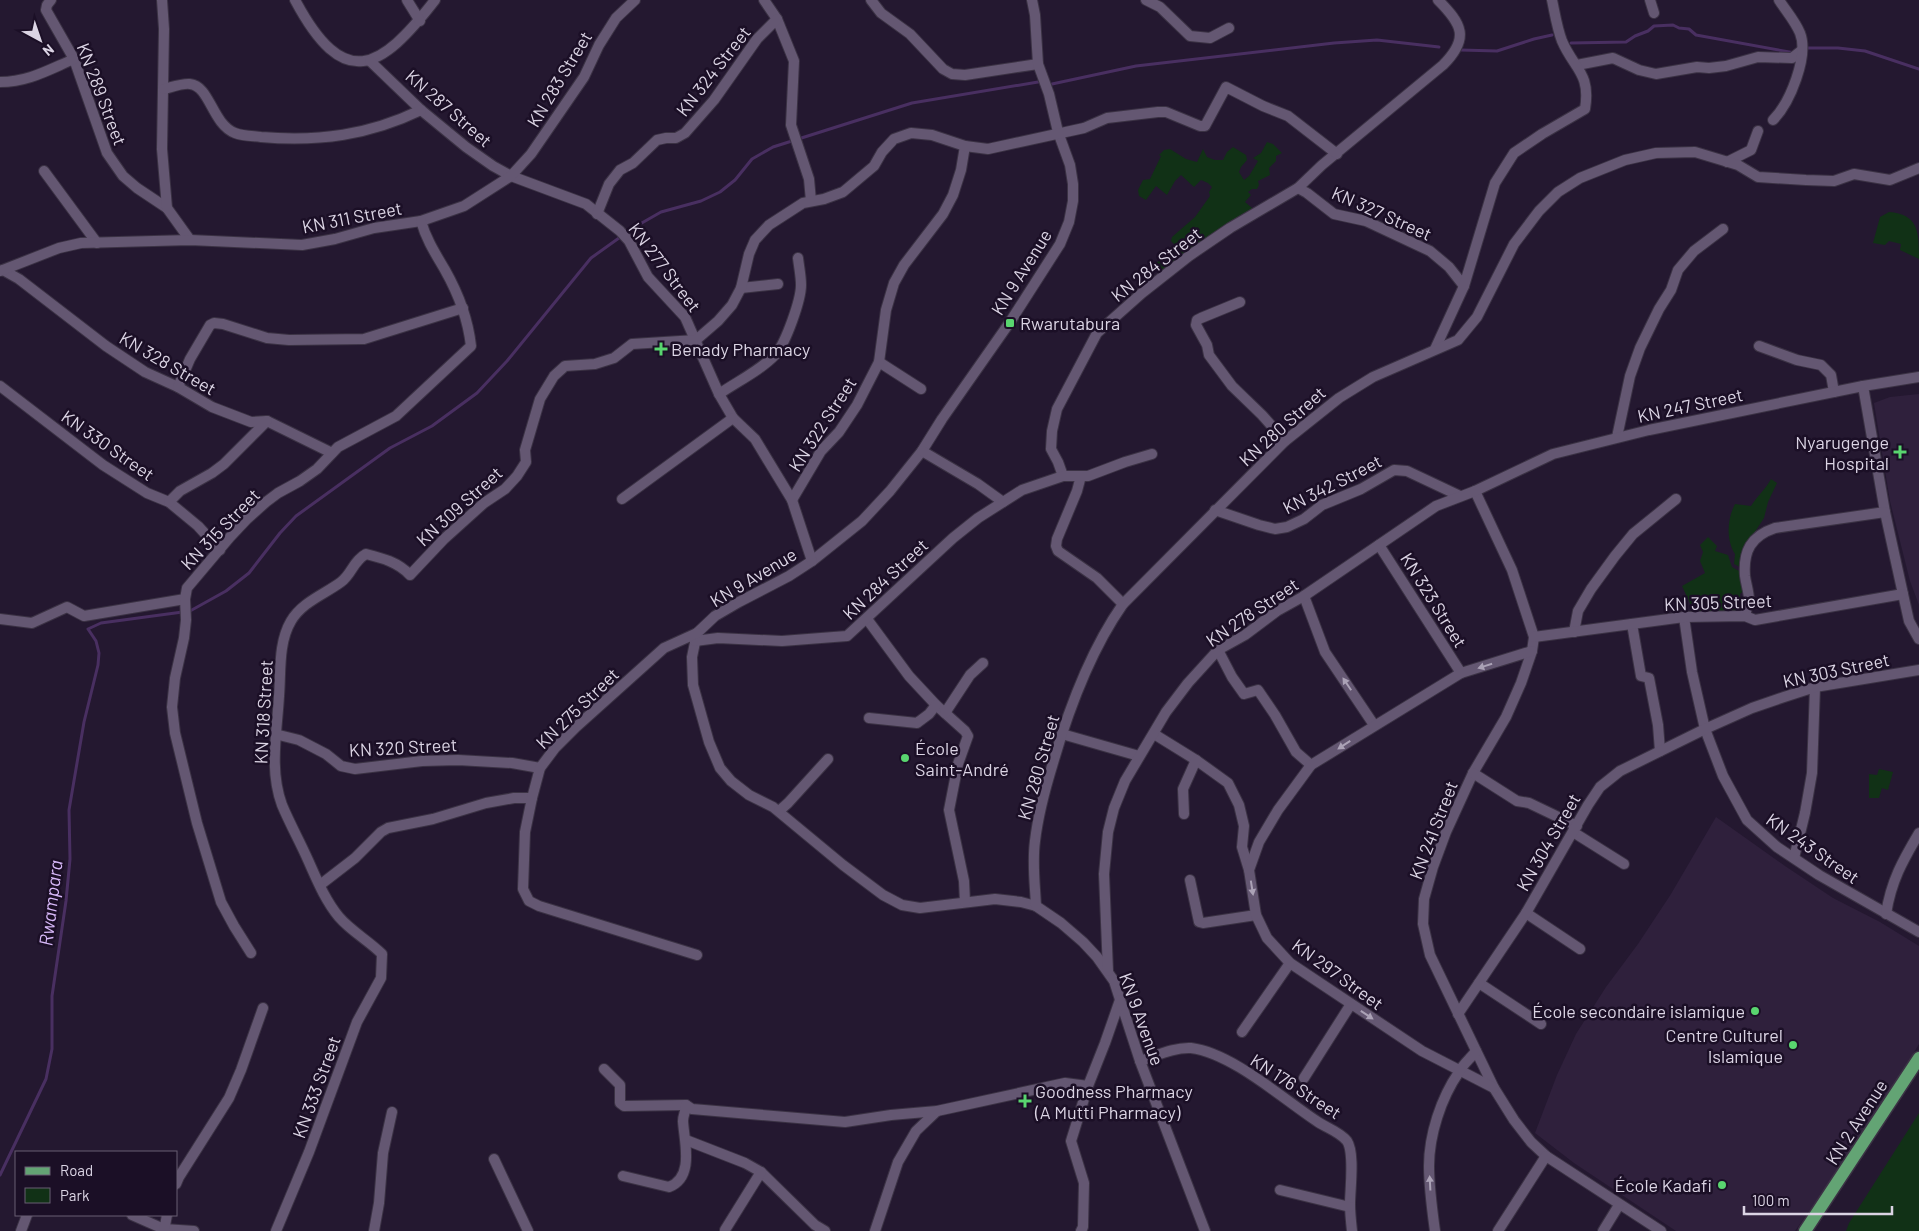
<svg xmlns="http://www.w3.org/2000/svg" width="1919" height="1231" viewBox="0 0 1919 1231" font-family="Barlow,sans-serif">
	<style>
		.built { fill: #2f203c }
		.green { fill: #113116 }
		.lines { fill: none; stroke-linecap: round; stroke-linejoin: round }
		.stream { stroke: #492f61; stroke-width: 3 }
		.minor-casing { stroke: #3b3244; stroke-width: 12 }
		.major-casing { stroke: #3b3244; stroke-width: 15 }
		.minor { stroke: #645772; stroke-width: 10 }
		.major { stroke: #63a474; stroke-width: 12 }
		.oneway { fill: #aba2b6 }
		.poi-dot { fill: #59d56f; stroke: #1b0f26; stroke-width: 2 }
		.labels { text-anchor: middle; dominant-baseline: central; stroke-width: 5; stroke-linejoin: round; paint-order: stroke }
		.street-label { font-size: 18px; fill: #dbd4e4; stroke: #1b0f26 }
		.poi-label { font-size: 18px; fill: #dbd4e4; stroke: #1b0f26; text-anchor: start }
		.water-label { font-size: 19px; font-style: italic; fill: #d7b8f8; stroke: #1b0f26 }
	</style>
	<rect width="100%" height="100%" fill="#241830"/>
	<g class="built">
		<polygon points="1919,394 1919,605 1910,581 1890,501 1874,403 1890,397"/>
		<polygon points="1716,817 1785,866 1833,898 1880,922 1919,946 1919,1044 1868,1129 1795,1231 1676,1231 1574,1163 1535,1133 1557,1075 1576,1034 1606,987 1638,944 1671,894"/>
	</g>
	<g class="green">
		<polygon points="1267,142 1273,144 1282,153 1276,156 1276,161 1269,168 1270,175 1258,181 1259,185 1257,189 1252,189 1248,192 1251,195 1245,202 1257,212 1161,275 1154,264 1167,256 1176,246 1171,241 1172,237 1195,217 1210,196 1209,192 1212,187 1208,183 1201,180 1194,187 1181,175 1175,181 1167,195 1156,186 1146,200 1139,196 1138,190 1143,180 1150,179 1161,156 1159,155 1164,150 1170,149 1186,159 1197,162 1203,149 1207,157 1215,160 1223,160 1227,152 1233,147 1246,155 1247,160 1241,167 1239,172 1244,180 1249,176 1258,161 1253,158 1261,153"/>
		<path d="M1889,212C1919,214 1919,233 1919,259L1900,250L1901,244L1889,241L1885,245L1873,243L1880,217Z"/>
		<path d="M1771,479L1777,483L1768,502L1764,518L1743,550L1740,567L1734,564L1735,554C1726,540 1727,519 1735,504L1751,506C1757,496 1766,489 1771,479Z"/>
		<polygon points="1708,537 1717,546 1715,551 1728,555 1732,567 1741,572 1743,591 1740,594 1742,610 1694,612 1682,586 1705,573 1700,561 1703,552 1700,545"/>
		<polygon points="1879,769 1893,772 1888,790 1882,788 1879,798 1869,798 1869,774 1877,775"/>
		<polygon points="1919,1113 1919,1231 1846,1231 1849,1223"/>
	</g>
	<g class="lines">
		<g class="stream">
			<polyline points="1571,43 1626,42 1635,36 1648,31 1654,26 1673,25 1679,28 1689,29 1696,35 1795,53"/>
			<polyline points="1805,48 1838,48 1865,51 1919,69"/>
			<polyline points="1461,50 1497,51 1534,39 1552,35"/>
			<polyline points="1052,84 1136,66 1334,43 1377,40 1439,47"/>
			<polyline points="0,1175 46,1079 52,1049 52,996 66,901 70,859 69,810 84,722 98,665 99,653 96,641 88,629 101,623 190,611 226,591 249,573 280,533 296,516 390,448 432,426 477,393 507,361 591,258 633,228 661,212 701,201 720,192 735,180 752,159 773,147 912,103 1038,82"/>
		</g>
		<defs>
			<g id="minor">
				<polyline points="51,0 47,5 46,10 74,59 107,153 123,176 137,188 167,208"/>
				<polyline points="162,0 164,29 162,149 167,208 190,240"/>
				<path d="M295,0C344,92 380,71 435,0"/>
				<polyline points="407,0 420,21"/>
				<polyline points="764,0 777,19 794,61 791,125 809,179 811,201"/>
				<polyline points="871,0 881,13 910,34 943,69 952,74 965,75 1038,64"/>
				<polyline points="1032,0 1035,15 1038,64 1049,94 1058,132 1070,165 1073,184 1073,201 1069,222 1060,244 1010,322 942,419 922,451 890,491 862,521 812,561 789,576 739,602 715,616 697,633 692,657 693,685 709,742 720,768 731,781 749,795 773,807 843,865 883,895 902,905 920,908 995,899 1021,902 1036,906 1061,923 1083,942 1097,957 1114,981 1140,1061 1205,1231"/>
				<polyline points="1146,0 1160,7 1190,36 1210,38 1229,28"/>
				<polyline points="1650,0 1654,13"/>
				<polyline points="370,61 421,110 466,147 493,166 511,176 586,204 620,231 629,241 648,277 685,317 719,394 733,418 755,439 792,500 812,561"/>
				<polyline points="1577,65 1613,58 1639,70 1656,74 1697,67 1709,68 1726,66 1758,57 1792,58 1801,51"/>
				<path d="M0,82C28,82 48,70 74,59"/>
				<path d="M164,89C172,87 183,83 190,84C210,86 212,124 235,133C243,136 253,136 261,137C319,142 369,135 421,110"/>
				<path d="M1773,120C1790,103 1809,56 1800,33C1795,21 1786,11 1779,0"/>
				<polyline points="1727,162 1751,150 1758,131"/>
				<polyline points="44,171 97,243"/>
				<polyline points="1298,188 1307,193 1334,214 1366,221 1430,251 1449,267 1464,286"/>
				<polyline points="597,214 609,184 620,170 633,163 657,140 666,138 676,138 685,133 714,100 757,39 777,19"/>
				<polyline points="3,270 19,279 106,346 145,372 178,387 212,407 251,422 267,421 332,453"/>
				<polyline points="0,271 59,248 81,243 190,240 302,245 335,239 374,228 421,221 464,206 511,176 531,154 584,77 599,45 616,18 635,0"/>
				<polyline points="741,288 778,284"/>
				<polyline points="1240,302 1201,318 1197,320 1196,325 1207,345 1209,355 1232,386 1262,415 1285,441"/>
				<polyline points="1759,346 1797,360 1821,365 1831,375 1834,392"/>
				<path d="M1435,349L1464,286L1495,183L1514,153L1542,134L1585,109C1591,73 1574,69 1562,41C1557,28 1555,14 1552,0"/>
				<polyline points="879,362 921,389"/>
				<polyline points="0,386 103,465 147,493 169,502 198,526 220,550"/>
				<polyline points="1863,386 1885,512 1903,594 1909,621 1919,639"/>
				<polyline points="178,387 190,359 210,325 214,323 223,324 267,338 289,340 364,339 463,308"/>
				<path d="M719,394C738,381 761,370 776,354C786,342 801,300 801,285C801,276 799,267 798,258"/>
				<polyline points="1617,437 1630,376 1640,348 1659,309 1671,290 1678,270 1694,251 1723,229"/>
				<polyline points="922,451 978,484 1003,502"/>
				<path d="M1063,476L1058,462L1051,449L1052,431L1057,409L1097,333L1142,293L1189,256L1230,228L1298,188L1322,165L1443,65C1470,38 1462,24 1438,0"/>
				<polyline points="1081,476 1077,491 1057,539 1056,546 1058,551 1097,578 1123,604"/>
				<polyline points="1475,491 1512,570 1534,637 1532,651 1521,683 1506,717 1473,773 1446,832 1433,867 1424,899 1423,924 1430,955 1494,1088 1514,1120 1531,1142 1546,1156 1661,1231"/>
				<polyline points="622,499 733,418"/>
				<polyline points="792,500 821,451 839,432 857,405 879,362 886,310 894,283 904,265 943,214 953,195 961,170 965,146"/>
				<polyline points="169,502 180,491 212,473 224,464 267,421"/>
				<polyline points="1215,510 1259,525 1275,529 1287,527 1304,519 1322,505 1361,489 1394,470 1407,471 1460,496"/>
				<polyline points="1379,545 1461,673"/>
				<polyline points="1304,596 1325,652 1374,725"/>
				<path d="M1745,616C1746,611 1748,605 1749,600C1749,592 1746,584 1745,576C1743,551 1751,536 1775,528L1885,512"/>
				<polyline points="1684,617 1692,672 1705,729 1723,776 1747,820 1777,847 1819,875 1919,932"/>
				<polyline points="0,619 32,623 67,607 84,616 185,599"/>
				<polyline points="867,619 909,676 936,705 965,731 968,736 958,764 949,810 964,881 965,902"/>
				<polyline points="1632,624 1641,676 1649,678 1658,725 1660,751"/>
				<polyline points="1574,632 1578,611 1591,589 1615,556 1633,534 1676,499"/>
				<polyline points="1534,637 1684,617 1745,616 1755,620 1903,594"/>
				<polyline points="695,641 718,638 782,641 847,636 953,538 978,518 1022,490 1063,476 1088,476 1125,462 1152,454"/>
				<polyline points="1218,650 1232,677 1244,694 1258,690 1275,715 1296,752 1311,765"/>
				<polyline points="945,713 970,675 983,663"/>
				<polyline points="869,718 917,723 929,714 936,705"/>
				<polyline points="275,734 299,740 326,754 341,766 355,769 422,761 458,760 512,763 540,768"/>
				<polyline points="1062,734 1139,756"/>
				<polyline points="1154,734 1196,760 1228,783 1239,805 1244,826 1242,847 1249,870"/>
				<polyline points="1473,773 1517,801 1529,803 1577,826"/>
				<polyline points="779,811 788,803 828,759"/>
				<polyline points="1184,814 1183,789 1196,760"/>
				<polyline points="1573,832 1624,864"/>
				<polyline points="1794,858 1805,813 1812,773 1815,687"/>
				<polyline points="1190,880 1199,922 1203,923 1256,915"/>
				<polyline points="320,885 355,858 381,832 388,828 433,819 486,803 514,798 532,798"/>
				<path d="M1036,906C1035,884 1032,863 1035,841C1038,815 1045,789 1053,763C1069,708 1090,651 1123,604L1285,441L1339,398L1373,377L1458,340L1477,317L1514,244L1539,211L1558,192L1580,178L1625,160L1656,153L1695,152L1738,165L1758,177L1806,180L1834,181L1854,174L1890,180L1919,168"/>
				<polyline points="1526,913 1580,949"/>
				<path d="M1886,914C1891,881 1903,860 1919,833"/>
				<path d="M251,953L234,926L221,902L197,823L175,733L172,707L175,678L184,638L186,620L185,599L187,588L230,537L247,519L266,502L278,493L300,481L317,469L338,447L396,416L471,346C468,319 458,293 445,270C435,253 426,239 421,221"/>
				<polyline points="697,955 539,906 529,901 523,889 525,832 532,798 540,768 555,748 576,727 664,648 697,633"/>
				<polyline points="1108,971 1104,874 1108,832 1114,808 1125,781 1166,712 1188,683 1218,650 1245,635 1277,611 1304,596 1436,506 1475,491 1553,454 1649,430 1863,386 1919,377"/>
				<polyline points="1479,983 1541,1024"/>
				<polyline points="1458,1014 1526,913 1588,805 1600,787 1620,771 1705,729 1752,708 1784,697 1815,687 1919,670"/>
				<polyline points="1242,1032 1290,963"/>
				<path d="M1140,1061C1156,1056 1174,1047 1191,1048C1232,1053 1283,1099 1318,1122C1327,1128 1340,1132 1347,1141C1355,1153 1350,1189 1350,1204C1350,1213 1351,1222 1352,1231"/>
				<polyline points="604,1069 620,1085 620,1103 624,1106 686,1105"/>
				<polyline points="1304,1078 1351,1004"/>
				<polyline points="1494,1088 1422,1051 1290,963 1267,938 1256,915 1249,870 1259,842 1278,810 1311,765 1461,673 1532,651"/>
				<polyline points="686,1140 745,1163 761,1172 815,1225 825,1231"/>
				<polyline points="494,1159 528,1231"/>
				<path d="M623,1176L669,1187C695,1177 684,1141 683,1121C683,1115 686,1111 686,1105L692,1109L845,1122L891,1115L937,1111L1065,1083L1088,1086"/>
				<polyline points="176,1184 179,1177 229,1098 241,1070 263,1008"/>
				<polyline points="1280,1190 1350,1207"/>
				<polyline points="132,1215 164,1229 194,1231"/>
				<polyline points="725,1230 761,1172"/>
				<polyline points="21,1231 27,1215"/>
				<polyline points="164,1231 167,1215"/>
				<path d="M276,1231L309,1152L357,1022L381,978L382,954C369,941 351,931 339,917C325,900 317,880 308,860C300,842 290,824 282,805C269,770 277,732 279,696C281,672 278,643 291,621C302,602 325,594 341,582C352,574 353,561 366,554C382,558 398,562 410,575L444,539L484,503L505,489L517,476L526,462L525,450L540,399L554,376L565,366L595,364L614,358L632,344L696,340L718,321L732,305L741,288L749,254L755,240L769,225L803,203L824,199L843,192L874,166L882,152L894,139L911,133L932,135L965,146L988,149L1084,128L1107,118L1158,112H1166L1200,126H1205L1226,87L1263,106L1288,116L1337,154"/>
				<polyline points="374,1231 379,1203 383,1153 392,1112"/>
				<polyline points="875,1231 898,1162 916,1131 937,1111"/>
				<polyline points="1081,1231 1083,1227 1084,1183 1071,1141 1088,1086 1105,1043 1120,1000"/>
				<path d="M1435,1231C1432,1209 1429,1188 1429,1166C1429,1135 1441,1098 1459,1072C1463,1064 1471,1058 1476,1051"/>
				<polyline points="1498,1231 1546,1156"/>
				<polyline points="1603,1231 1619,1205"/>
			</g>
			<polyline id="major" points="1805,1231 1919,1058"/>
		</defs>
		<use href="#minor" class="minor-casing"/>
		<use href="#major" class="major-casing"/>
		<use href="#minor" class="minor"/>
		<use href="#major" class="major"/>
	</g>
	<defs><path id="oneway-solid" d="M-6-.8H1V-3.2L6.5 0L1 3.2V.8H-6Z" transform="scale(1.25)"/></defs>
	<g class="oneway">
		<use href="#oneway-solid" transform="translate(1485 666) rotate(162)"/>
		<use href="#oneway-solid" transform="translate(1347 684) rotate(-124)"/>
		<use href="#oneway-solid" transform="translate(1344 745) rotate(147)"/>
		<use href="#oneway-solid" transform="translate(1252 888) rotate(81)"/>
		<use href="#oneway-solid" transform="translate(1367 1015) rotate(34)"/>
		<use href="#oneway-solid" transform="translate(1430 1183) rotate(-93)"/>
	</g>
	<g class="poi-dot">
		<rect x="1005" y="318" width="10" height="10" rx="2.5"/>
		<path d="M658.5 341.5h5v5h5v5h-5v5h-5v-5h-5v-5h5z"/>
		<path d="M1897.5 444.5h5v5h5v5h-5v5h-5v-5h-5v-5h5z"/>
		<circle cx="905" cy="758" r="5"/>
		<circle cx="1755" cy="1011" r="5"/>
		<circle cx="1793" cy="1045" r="5"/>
		<path d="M1022.5 1093.5h5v5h5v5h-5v5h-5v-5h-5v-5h5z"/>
		<circle cx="1722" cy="1185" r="5"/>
	</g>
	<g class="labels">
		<g class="street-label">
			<text transform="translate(713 71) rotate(-52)">KN 324 Street</text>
			<text transform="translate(559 79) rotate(-59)">KN 283 Street</text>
			<text transform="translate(102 94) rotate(69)">KN 289 Street</text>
			<text transform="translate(449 108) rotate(41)">KN 287 Street</text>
			<text transform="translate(1382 213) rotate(24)">KN 327 Street</text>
			<text transform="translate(352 217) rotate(-11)">KN 311 Street</text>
			<text transform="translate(1156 264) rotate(-38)">KN 284 Street</text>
			<text transform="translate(665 267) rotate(53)">KN 277 Street</text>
			<text transform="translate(1021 272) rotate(-58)">KN 9 Avenue</text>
			<text transform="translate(168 363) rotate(30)">KN 328 Street</text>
			<text transform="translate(1690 405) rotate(-12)">KN 247 Street</text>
			<text transform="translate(822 424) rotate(-57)">KN 322 Street</text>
			<text transform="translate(1282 426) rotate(-42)">KN 280 Street</text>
			<text transform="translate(108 445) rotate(35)">KN 330 Street</text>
			<text transform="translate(1332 484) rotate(-27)">KN 342 Street</text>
			<text transform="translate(459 506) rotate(-42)">KN 309 Street</text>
			<text transform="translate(220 529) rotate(-46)">KN 315 Street</text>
			<text transform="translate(753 577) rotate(-31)">KN 9 Avenue</text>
			<text transform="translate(885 579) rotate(-43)">KN 284 Street</text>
			<text transform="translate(1434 600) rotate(58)">KN 323 Street</text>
			<text transform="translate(1718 602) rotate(-2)">KN 305 Street</text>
			<text transform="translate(1252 612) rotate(-34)">KN 278 Street</text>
			<text transform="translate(1836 670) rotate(-12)">KN 303 Street</text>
			<text transform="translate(577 708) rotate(-44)">KN 275 Street</text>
			<text transform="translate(263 712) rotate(-87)">KN 318 Street</text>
			<text transform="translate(403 747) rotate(-3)">KN 320 Street</text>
			<text transform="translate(1038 767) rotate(-74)">KN 280 Street</text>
			<text transform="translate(1433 830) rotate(-69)">KN 241 Street</text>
			<text transform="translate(1548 842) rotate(-60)">KN 304 Street</text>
			<text transform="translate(1813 848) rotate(35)">KN 243 Street</text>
			<text transform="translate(1338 974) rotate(36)">KN 297 Street</text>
			<text transform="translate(1142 1019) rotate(70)">KN 9 Avenue</text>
			<text transform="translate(1296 1086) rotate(33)">KN 176 Street</text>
			<text transform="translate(316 1087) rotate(-70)">KN 333 Street</text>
			<text transform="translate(1856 1122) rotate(-57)">KN 2 Avenue</text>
		</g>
		<g class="poi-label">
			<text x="1020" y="323">Rwarutabura</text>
			<text x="671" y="349">Benady Pharmacy</text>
			<text x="1889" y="442" text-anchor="end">Nyarugenge<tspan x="1889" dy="21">Hospital</tspan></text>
			<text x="915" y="748">École<tspan x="915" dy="21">Saint-André</tspan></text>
			<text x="1745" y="1011" text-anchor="end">École secondaire islamique</text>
			<text x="1783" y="1035" text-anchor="end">Centre Culturel<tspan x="1783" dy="21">Islamique</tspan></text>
			<text x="1035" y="1091">Goodness Pharmacy<tspan x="1035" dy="21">(A Mutti Pharmacy)</tspan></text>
			<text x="1712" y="1185" text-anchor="end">École Kadafi</text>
		</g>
		<g class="water-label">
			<text transform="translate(50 903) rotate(-83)">Rwampara</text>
		</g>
	</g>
	<rect x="15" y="1151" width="162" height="65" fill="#1b0f26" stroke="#685e72"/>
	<rect x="25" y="1167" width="25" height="8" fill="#63a474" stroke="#685e72"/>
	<text x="60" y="1176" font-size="15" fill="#dbd4e4">Road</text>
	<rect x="25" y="1188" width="25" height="15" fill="#113116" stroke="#685e72"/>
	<text x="60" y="1201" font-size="15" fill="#dbd4e4">Park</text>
	<g transform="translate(40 40) rotate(140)" stroke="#1b0f26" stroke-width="4" paint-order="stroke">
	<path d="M0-4L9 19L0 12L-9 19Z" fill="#dbd4e4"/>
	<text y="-8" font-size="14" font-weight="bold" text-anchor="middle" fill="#dbd4e4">N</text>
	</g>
	<path d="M1744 1206v8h148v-8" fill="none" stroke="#dbd4e4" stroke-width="2.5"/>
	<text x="1752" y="1206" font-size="15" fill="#dbd4e4" stroke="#1b0f26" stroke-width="4" paint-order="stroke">100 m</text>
</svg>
